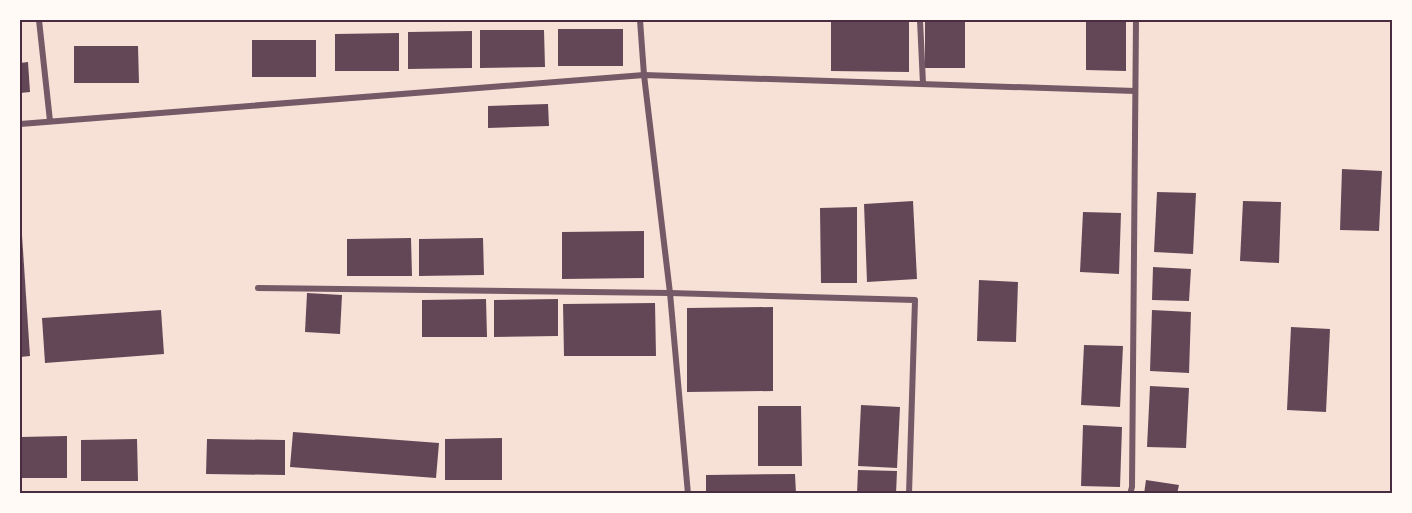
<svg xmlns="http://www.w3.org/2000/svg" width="1412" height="513" viewBox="0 0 1412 513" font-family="'Nunito Sans',sans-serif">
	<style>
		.building { fill: #644757 }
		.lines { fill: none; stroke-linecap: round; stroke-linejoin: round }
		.minor { stroke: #755966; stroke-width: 6 }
		.neatline { fill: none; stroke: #4a2c40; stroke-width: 2 }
	</style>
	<rect width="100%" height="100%" fill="#f7e1d7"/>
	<g class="building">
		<polygon points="831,20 909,20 909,72 831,71"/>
		<rect x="925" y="20" width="40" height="48"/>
		<polygon points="1086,20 1126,20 1126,71 1086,70"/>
		<rect x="558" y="29" width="65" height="37"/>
		<polygon points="480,30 544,30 545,67 480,68"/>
		<polygon points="472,31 472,68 408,69 408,32"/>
		<polygon points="399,33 399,71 335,71 335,34"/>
		<rect x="252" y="40" width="64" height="37"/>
		<polygon points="74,46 138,46 139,83 74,83"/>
		<polygon points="28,62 30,92 20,93 20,63"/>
		<polygon points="548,104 549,126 488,128 488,106"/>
		<polygon points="1342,169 1382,171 1379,231 1340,230"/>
		<polygon points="1157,192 1196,193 1193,254 1154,252"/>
		<polygon points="913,201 917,279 867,282 864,204"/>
		<polygon points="1243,201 1281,202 1279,263 1240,261"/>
		<polygon points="857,207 857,283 821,283 820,208"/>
		<polygon points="1083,212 1121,213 1119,274 1080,272"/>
		<polygon points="20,220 21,220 30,356 20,357"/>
		<polygon points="644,231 644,278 562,279 562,232"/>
		<polygon points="411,238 412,276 347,276 347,239"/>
		<polygon points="483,238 484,275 419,276 419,239"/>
		<polygon points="1153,267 1191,269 1189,301 1152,300"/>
		<polygon points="979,280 1018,282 1016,342 977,341"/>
		<polygon points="307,293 342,295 340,334 305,332"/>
		<polygon points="486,299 487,337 422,337 422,300"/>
		<polygon points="558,299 558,336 494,337 494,300"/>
		<polygon points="655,303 656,356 564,356 563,304"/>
		<polygon points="773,307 773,391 687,392 687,308"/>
		<polygon points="161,310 164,354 45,363 42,318"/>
		<polygon points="1152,310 1191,312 1189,373 1150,371"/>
		<polygon points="1291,327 1330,329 1326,412 1287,410"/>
		<polygon points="1084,345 1123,346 1120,407 1081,405"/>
		<polygon points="1150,386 1189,388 1186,448 1147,447"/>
		<polygon points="861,405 900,407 897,468 858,466"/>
		<polygon points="758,406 801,406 802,466 758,466"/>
		<polygon points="1083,425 1122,427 1120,487 1081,486"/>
		<polygon points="293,432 439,443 436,478 290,467"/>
		<polygon points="67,436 67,478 20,478 20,437"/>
		<polygon points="502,438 502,480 445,480 445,439"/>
		<polygon points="137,439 138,481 81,481 81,440"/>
		<polygon points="207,439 285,440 285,475 206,474"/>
		<polygon points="858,470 897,471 896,494 857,494"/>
		<polygon points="795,474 796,494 706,494 706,475"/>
		<polygon points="1146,480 1179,485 1177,494 1144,494"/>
	</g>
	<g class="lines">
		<g class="minor">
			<polyline points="39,20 50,121"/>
			<polyline points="640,20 644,75 670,293 688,494"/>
			<polyline points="920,20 923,84"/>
			<polyline points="20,124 644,75 1135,91"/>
			<polyline points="258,288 670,293 915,300 909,494"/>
			<polyline points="1130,494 1132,487 1136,20"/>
		</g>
	</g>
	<rect width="1412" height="513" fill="none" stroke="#fffaf5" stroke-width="42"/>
	<rect x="21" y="21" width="1370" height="471" class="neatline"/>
</svg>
